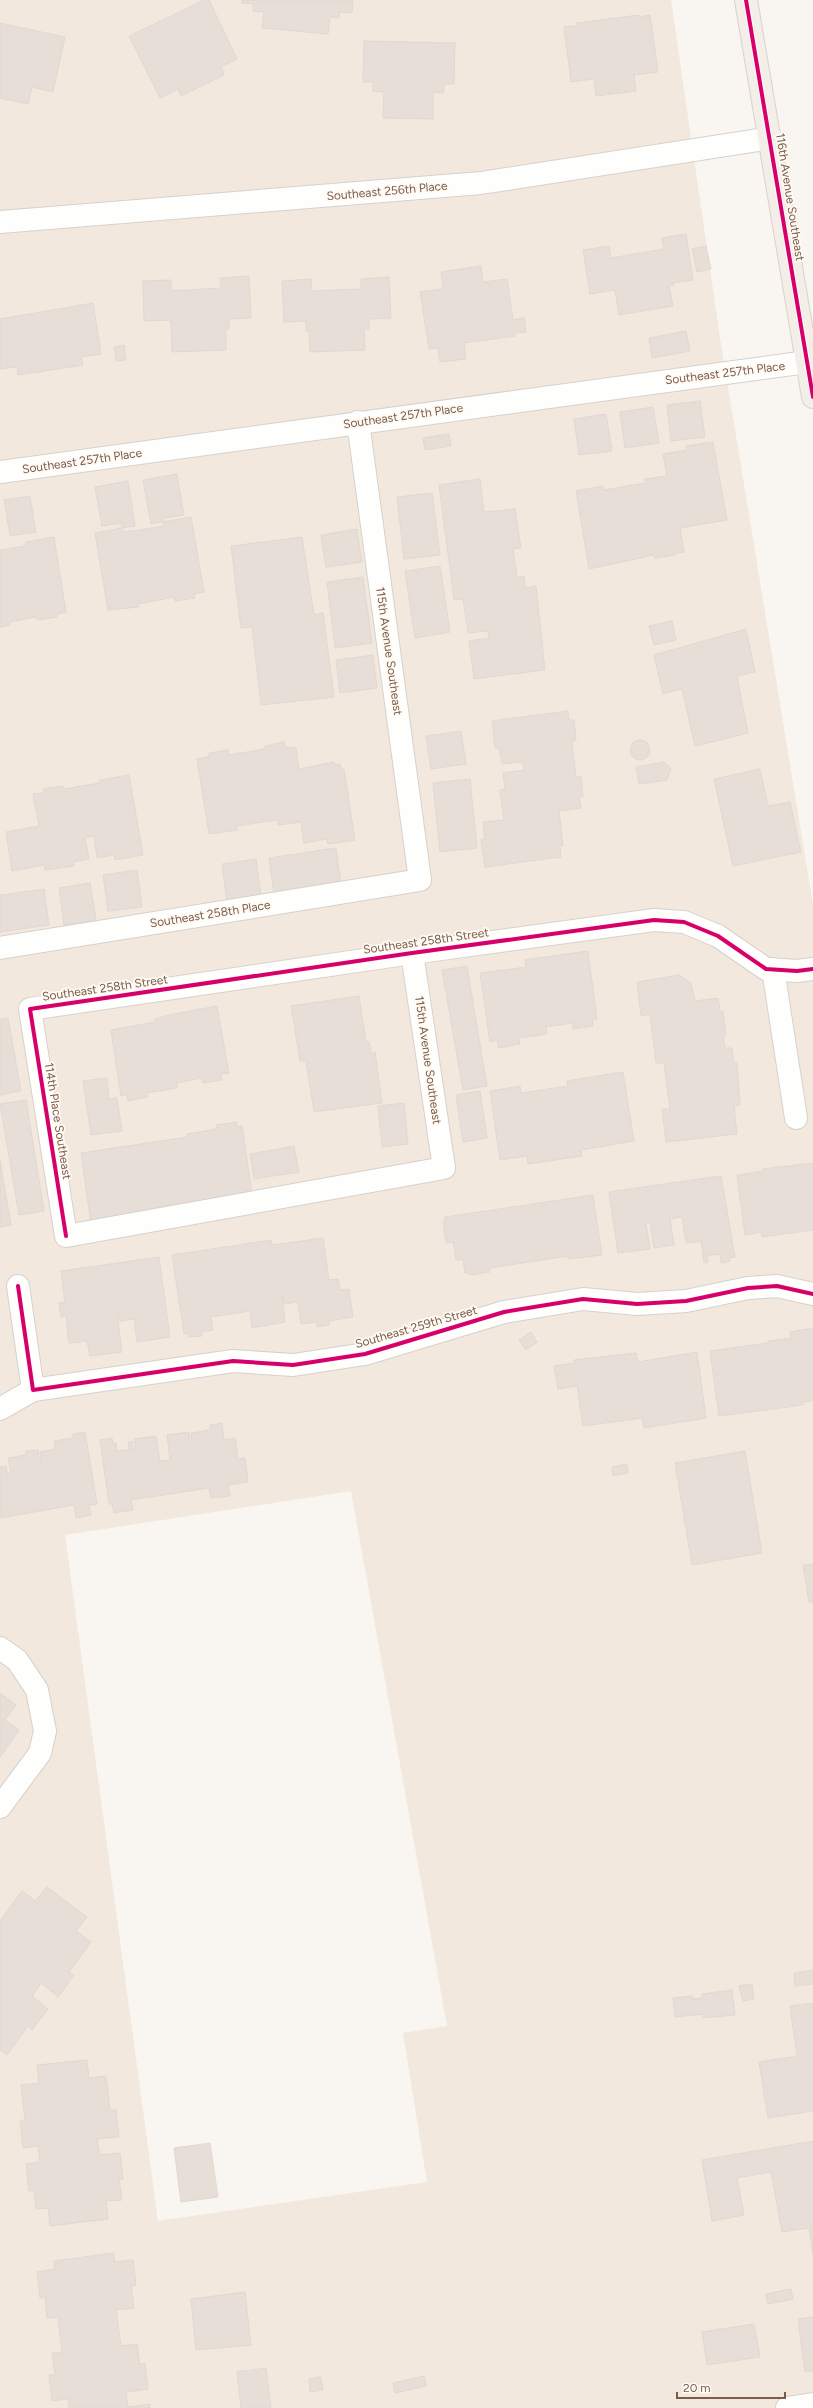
<svg xmlns="http://www.w3.org/2000/svg" width="813" height="2408" viewBox="0 0 813 2408" font-family="Figtree,sans-serif">
	<style>
		.residential { fill: #f2e8de; fill-rule: evenodd }
		.building { fill: #e6ded7; stroke: #e2d8d2 }
		.lines { fill: none; stroke-linecap: round; stroke-linejoin: round }
		.minor-casing { stroke: #d7d1cb; stroke-width: 24 }
		.major-casing { stroke: #dad1cc; stroke-width: 24 }
		.minor { stroke: #fefefd; stroke-width: 22 }
		.major { stroke: #f3eee8; stroke-width: 22 }
		.cycleway-casing { stroke: #fffaf3; stroke-width: 6 }
		.cycleway { stroke: #d6006c; stroke-width: 4 }
		.labels { text-anchor: middle; dominant-baseline: central; stroke-width: 3.5; stroke-linejoin: round; paint-order: stroke }
		.street-label { font-size: 12px; fill: #7a5c4d; stroke: #fffaf3 }
	</style>
	<rect width="100%" height="100%" fill="#f9f5f0"/>
	<path class="residential" d="M0,0H671L720,338L813,905V2408H0ZM351,1491L447,2026L403,2033L427,2182L158,2221L65,1535Z"/>
	<g class="building">
		<polygon points="204,0 209,0 237,59 221,67 224,75 181,96 178,89 160,98 129,36"/>
		<polygon points="242,0 353,0 352,13 340,12 339,18 330,17 328,34 262,28 264,12 253,11 254,4 242,3"/>
		<polygon points="639,15 639,17 650,15 658,72 634,75 636,91 596,96 594,79 571,82 564,27 577,26 576,23"/>
		<polygon points="0,23 65,37 53,92 32,87 28,104 0,98"/>
		<polygon points="364,41 455,43 454,84 444,84 444,93 433,92 433,119 383,118 384,92 373,91 373,82 363,82"/>
		<polygon points="686,234 693,280 673,283 674,285 669,286 673,306 619,315 615,290 590,294 583,250 609,246 611,258 664,249 662,238"/>
		<polygon points="706,246 711,269 697,272 692,249"/>
		<polygon points="481,266 483,282 507,279 513,320 524,318 526,332 515,333 515,336 464,343 466,359 440,362 438,348 429,349 420,292 443,289 441,272"/>
		<polygon points="249,276 251,318 229,319 229,329 226,329 226,350 172,352 171,320 144,321 143,281 171,280 171,291 221,288 220,278"/>
		<polygon points="389,277 391,318 369,319 369,329 364,329 365,350 310,352 309,331 306,331 306,321 284,322 282,281 311,279 312,291 361,289 361,279"/>
		<polygon points="93,303 101,354 81,357 83,365 18,375 17,367 0,369 0,319"/>
		<polygon points="686,331 690,351 652,358 649,338"/>
		<polygon points="124,345 126,360 116,361 114,347"/>
		<polygon points="700,401 705,437 671,441 667,405"/>
		<polygon points="653,407 659,443 625,448 620,412"/>
		<polygon points="606,414 612,451 579,455 574,419"/>
		<polygon points="449,434 451,446 425,450 423,438"/>
		<polygon points="713,442 727,520 680,528 684,552 675,553 675,555 655,558 654,555 589,569 576,491 603,486 604,490 645,483 645,479 667,476 663,454 687,450 686,446"/>
		<polygon points="177,474 184,515 162,518 163,521 151,524 143,480"/>
		<polygon points="480,479 484,512 515,509 521,548 513,549 517,577 524,576 525,588 536,586 545,670 474,679 469,641 489,638 488,631 468,633 463,599 454,600 439,485"/>
		<polygon points="128,481 135,526 122,528 121,523 102,526 95,487"/>
		<polygon points="432,493 440,555 404,559 397,497"/>
		<polygon points="30,496 36,532 10,536 4,500"/>
		<polygon points="191,517 204,592 194,594 195,598 175,601 174,597 138,604 139,607 108,610 95,533 122,528 123,532 140,530 164,526 163,522"/>
		<polygon points="357,529 362,562 326,567 321,535"/>
		<polygon points="54,537 66,612 57,614 57,617 37,620 37,617 9,622 10,625 0,627 0,550 26,546 26,542"/>
		<polygon points="302,537 314,615 323,613 334,697 261,705 252,627 241,628 231,546"/>
		<polygon points="440,566 450,632 415,638 405,571"/>
		<polygon points="363,577 372,643 335,648 327,582"/>
		<polygon points="672,621 676,640 654,645 649,626"/>
		<polygon points="746,629 755,672 737,676 748,733 695,746 682,689 663,694 654,655"/>
		<polygon points="373,655 377,688 340,693 336,660"/>
		<polygon points="568,711 569,720 574,720 576,740 572,741 576,777 581,777 583,797 579,797 581,808 559,811 563,846 560,846 561,857 485,867 481,840 485,839 483,822 504,820 500,790 505,789 503,773 524,770 523,762 502,764 499,748 495,748 492,721"/>
		<polygon points="461,731 466,764 431,769 426,736"/>
		<circle cx="640" cy="750" r="10"/>
		<polygon points="284,742 286,747 296,748 299,769 334,762 335,765 340,764 341,770 344,769 355,840 328,844 327,839 304,843 301,822 278,825 278,820 237,826 237,830 209,834 197,759 209,757 209,753 228,750 229,755 265,749 265,746"/>
		<polygon points="664,762 671,768 667,780 639,784 636,767"/>
		<polygon points="760,769 768,806 790,802 801,852 733,866 714,779"/>
		<polygon points="129,775 143,855 115,860 114,855 97,858 94,836 85,838 89,859 73,862 74,866 45,870 44,865 12,871 6,832 39,826 33,794 44,793 43,789 63,786 64,789 100,783 100,780"/>
		<polygon points="470,779 477,848 440,852 433,783"/>
		<polygon points="336,848 341,884 274,894 269,858"/>
		<polygon points="256,859 261,896 227,901 222,864"/>
		<polygon points="137,870 142,907 108,911 103,875"/>
		<polygon points="90,883 96,920 64,925 59,888"/>
		<polygon points="44,889 49,925 0,932 0,895"/>
		<polygon points="588,951 597,1019 592,1020 593,1026 573,1029 572,1023 546,1027 547,1034 519,1038 520,1044 498,1048 498,1040 490,1042 480,973 526,967 525,960"/>
		<polygon points="467,966 487,1086 463,1090 442,970"/>
		<polygon points="679,975 691,983 695,1001 718,998 720,1012 723,1011 726,1036 723,1036 725,1048 732,1048 734,1063 737,1063 740,1105 734,1106 737,1134 666,1142 662,1109 670,1109 664,1063 656,1063 650,1014 641,1016 637,982"/>
		<polygon points="359,996 366,1042 369,1042 371,1053 375,1052 382,1103 314,1112 306,1061 300,1061 291,1006"/>
		<polygon points="217,1006 229,1073 221,1074 222,1080 203,1083 202,1078 177,1083 177,1088 147,1093 148,1097 128,1101 127,1095 121,1096 111,1030 155,1022 155,1019 169,1015"/>
		<polygon points="8,1018 21,1091 0,1095 0,1019"/>
		<polygon points="623,1072 634,1141 581,1150 582,1156 528,1164 527,1156 500,1160 490,1091 520,1086 521,1093 568,1086 567,1081"/>
		<polygon points="107,1078 109,1099 117,1098 122,1131 91,1135 83,1081"/>
		<polygon points="480,1091 487,1138 463,1142 456,1095"/>
		<polygon points="26,1100 44,1211 19,1215 0,1104"/>
		<polygon points="404,1103 408,1144 382,1147 378,1106"/>
		<polygon points="237,1122 237,1127 242,1126 252,1193 91,1224 81,1153 187,1137 187,1134 217,1129 216,1125"/>
		<polygon points="294,1146 299,1172 254,1179 250,1154"/>
		<polygon points="0,1160 11,1225 0,1227"/>
		<polygon points="813,1163 813,1230 762,1237 761,1232 745,1235 737,1175 763,1171 763,1169"/>
		<polygon points="721,1176 735,1257 729,1258 730,1261 721,1263 720,1254 707,1256 708,1262 704,1263 701,1241 686,1243 682,1217 670,1219 674,1245 654,1248 650,1222 646,1223 650,1249 618,1253 609,1192"/>
		<polygon points="593,1195 602,1255 568,1259 568,1256 490,1268 490,1272 470,1275 469,1273 465,1273 463,1260 456,1260 453,1242 446,1243 443,1221 445,1221 445,1217"/>
		<polygon points="323,1238 329,1280 338,1279 340,1290 349,1289 353,1317 329,1321 329,1325 317,1327 316,1322 301,1324 298,1302 284,1304 282,1295 285,1322 252,1328 250,1311 211,1317 213,1330 201,1332 202,1336 188,1337 188,1333 184,1334 172,1255 271,1240 272,1245"/>
		<polygon points="159,1257 170,1337 137,1342 134,1319 120,1321 119,1313 117,1313 122,1352 90,1356 87,1341 69,1343 66,1316 61,1317 59,1303 65,1302 61,1271"/>
		<polygon points="813,1328 813,1401 803,1402 803,1405 719,1416 710,1351 768,1343 768,1341 791,1338 790,1332"/>
		<polygon points="531,1332 537,1342 526,1350 519,1340"/>
		<polygon points="697,1352 706,1418 644,1428 642,1418 583,1426 577,1386 558,1389 554,1366 574,1363 574,1360 636,1353 638,1362"/>
		<polygon points="222,1423 224,1440 235,1438 238,1459 245,1458 248,1482 228,1485 230,1496 211,1498 209,1488 131,1500 133,1510 114,1513 112,1504 109,1504 100,1440 112,1438 113,1444 116,1443 117,1451 129,1450 128,1442 132,1441 133,1450 135,1449 134,1439 156,1436 160,1461 170,1460 167,1435 189,1432 190,1442 192,1442 191,1433 210,1430 210,1425"/>
		<polygon points="85,1432 97,1504 89,1505 91,1515 76,1518 74,1505 0,1518 0,1467 6,1466 7,1473 11,1472 8,1458 26,1455 26,1451 38,1450 39,1460 41,1460 40,1452 55,1449 54,1441 73,1438 73,1434"/>
		<polygon points="745,1451 762,1553 692,1565 675,1463"/>
		<polygon points="627,1464 628,1473 613,1476 612,1467"/>
		<polygon points="813,1564 813,1602 809,1602 803,1565"/>
		<polygon points="0,1693 16,1705 5,1720 19,1730 0,1757"/>
		<polygon points="47,1887 87,1917 76,1931 91,1942 69,1972 74,1975 58,1997 41,1983 32,1996 48,2009 32,2030 28,2026 7,2055 0,2050 0,1921 22,1891 35,1901"/>
		<polygon points="813,1970 813,1984 795,1986 794,1973"/>
		<polygon points="752,1984 754,1999 743,2001 739,1986"/>
		<polygon points="732,1990 735,2015 703,2018 703,2014 675,2017 673,1998 692,1996 692,1999 702,1998 702,1994"/>
		<polygon points="813,2003 813,2111 768,2118 759,2062 797,2056 790,2006"/>
		<polygon points="87,2060 89,2078 106,2076 110,2110 116,2110 119,2137 97,2139 100,2155 120,2153 123,2179 119,2179 122,2200 106,2201 108,2219 50,2226 48,2208 36,2209 34,2190 29,2191 26,2164 40,2162 38,2146 23,2148 20,2121 25,2121 21,2085 39,2083 37,2065"/>
		<polygon points="813,2141 813,2255 809,2228 782,2232 771,2172 737,2178 744,2215 712,2221 702,2160"/>
		<polygon points="210,2143 218,2197 181,2202 174,2148"/>
		<polygon points="114,2253 115,2262 133,2260 136,2285 131,2286 134,2308 116,2310 121,2346 137,2344 140,2364 145,2363 148,2389 126,2392 128,2407 150,2404 150,2408 69,2408 68,2399 52,2401 49,2375 55,2375 52,2353 62,2352 58,2317 47,2318 45,2297 40,2298 37,2272 55,2269 54,2261"/>
		<polygon points="791,2289 793,2299 768,2304 766,2294"/>
		<polygon points="245,2292 251,2345 196,2350 191,2299"/>
		<polygon points="813,2317 813,2371 805,2372 798,2319"/>
		<polygon points="754,2324 760,2357 707,2365 702,2332"/>
		<polygon points="266,2368 271,2408 241,2408 237,2372"/>
		<polygon points="424,2376 426,2386 395,2393 393,2383"/>
		<polygon points="321,2377 323,2390 310,2392 309,2379"/>
	</g>
	<g class="lines">
		<defs>
			<g id="minor">
				<polyline points="0,222 481,183 771,138"/>
				<polyline points="0,472 807,362"/>
				<polyline points="0,948 420,880 358,422"/>
				<polyline points="412,953 444,1168 66,1236 30,1009 412,953 654,920 684,922 718,936 766,969 797,971 813,969"/>
				<polyline points="773,969 796,1118"/>
				<polyline points="18,1286 33,1390 233,1361 293,1365 365,1354 504,1312 583,1299 637,1304 686,1301 748,1288 777,1286 813,1294"/>
				<polyline points="0,1409 33,1390"/>
				<polyline points="0,1648 17,1660 37,1690 45,1731 40,1753 0,1807"/>
				<polyline points="787,2408 813,2404"/>
			</g>
			<polyline id="major" points="746,0 813,397"/>
		</defs>
		<use href="#minor" class="minor-casing"/>
		<use href="#major" class="major-casing"/>
		<use href="#minor" class="minor"/>
		<use href="#major" class="major"/>
		<defs>
			<g id="cycleway">
				<polyline points="746,0 813,397"/>
				<polyline points="66,1236 30,1009 412,953 654,920 684,922 718,936 766,969 797,971 813,969"/>
				<polyline points="18,1286 33,1390 233,1361 293,1365 365,1354 504,1312 583,1299 637,1304 686,1301 748,1288 777,1286 813,1294"/>
			</g>
		</defs>
		<use href="#cycleway" class="cycleway-casing"/>
		<use href="#cycleway" class="cycleway"/>
	</g>
	<g class="labels">
		<g class="street-label">
			<text transform="translate(387 191) rotate(-5)">Southeast 256th Place</text>
			<text transform="translate(790 197) rotate(81)">116th Avenue Southeast</text>
			<text transform="translate(725 373) rotate(-7)">Southeast 257th Place</text>
			<text transform="translate(403 416) rotate(-8)">Southeast 257th Place</text>
			<text transform="translate(82 461) rotate(-8)">Southeast 257th Place</text>
			<text transform="translate(389 651) rotate(82)">115th Avenue Southeast</text>
			<text transform="translate(210 914) rotate(-9)">Southeast 258th Place</text>
			<text transform="translate(426 941) rotate(-8)">Southeast 258th Street</text>
			<text transform="translate(105 988) rotate(-8)">Southeast 258th Street</text>
			<text transform="translate(428 1060) rotate(82)">115th Avenue Southeast</text>
			<text transform="translate(58 1121) rotate(81)">114th Place Southeast</text>
			<text transform="translate(416 1327) rotate(-16)">Southeast 259th Street</text>
		</g>
	</g>
	<path d="M677 2392v6h108v-6" fill="none" stroke="#7a5c4d" stroke-width="2"/>
	<text x="683" y="2392" font-size="12" fill="#7a5c4d" stroke="#fffaf3" stroke-width="3" paint-order="stroke">20 m</text>
</svg>
